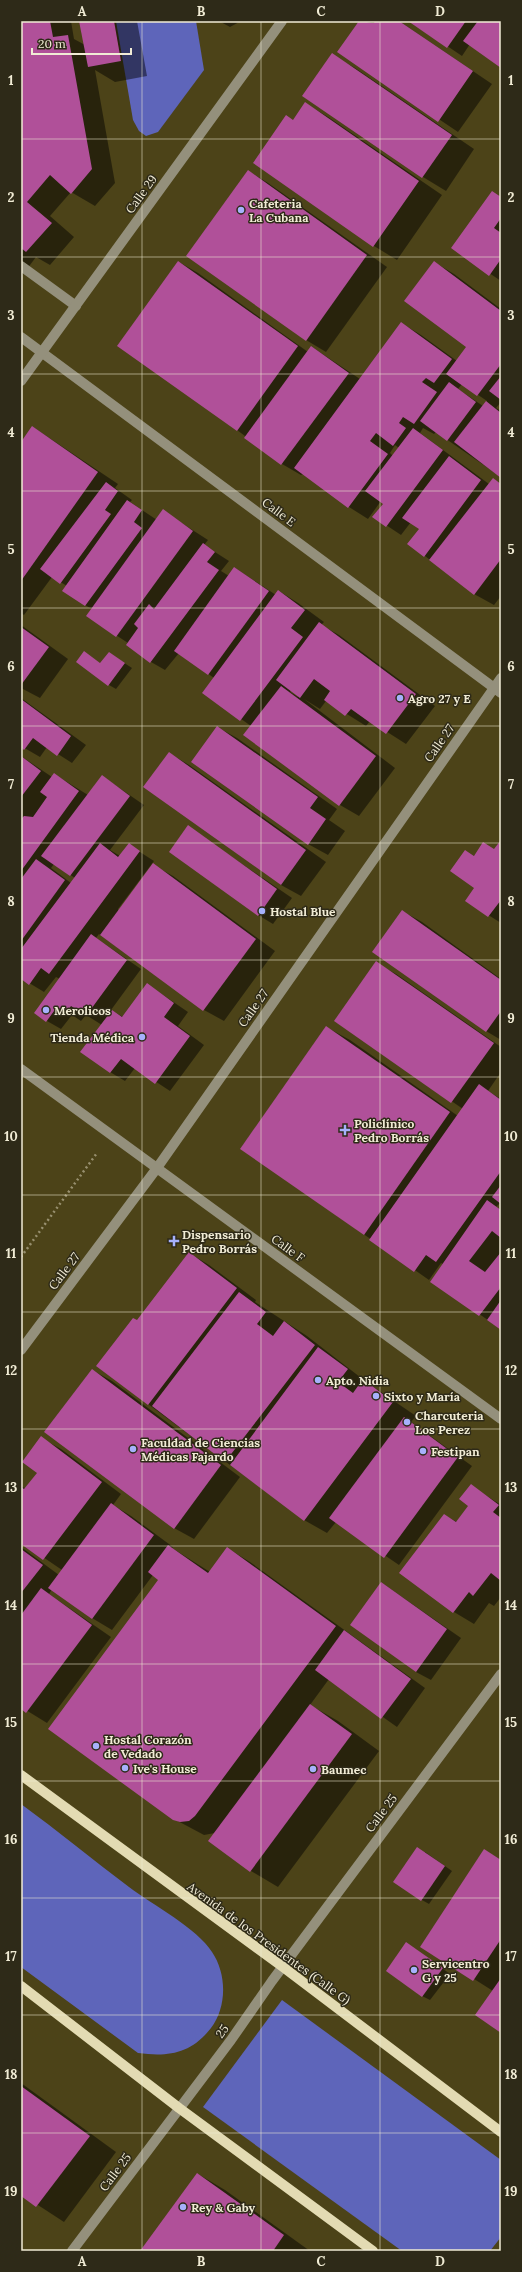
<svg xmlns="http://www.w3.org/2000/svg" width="522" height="2272" viewBox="0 0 522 2272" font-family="Lora,serif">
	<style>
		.green { fill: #5e65ba }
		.shadow { fill: #0007; fill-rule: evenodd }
		.building { fill: #b05099 }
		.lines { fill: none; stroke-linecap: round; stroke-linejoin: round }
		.path { stroke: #98906f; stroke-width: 2.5; stroke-dasharray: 2 3; stroke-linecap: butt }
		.minor { stroke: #94907c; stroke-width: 10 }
		.major { stroke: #e3dbb3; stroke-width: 10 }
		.grid { fill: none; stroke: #f1ecd5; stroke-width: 1; stroke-opacity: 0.55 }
		.poi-dot { fill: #a6b1fc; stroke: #2e2a18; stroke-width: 1.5 }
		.labels { text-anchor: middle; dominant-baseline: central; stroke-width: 3; stroke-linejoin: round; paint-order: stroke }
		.street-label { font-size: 12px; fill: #f1ecd5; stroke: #2e2a18 }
		.poi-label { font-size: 12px; font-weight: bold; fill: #f1ecd5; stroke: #2e2a18; text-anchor: start }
		.neatline { fill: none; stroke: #f1ecd5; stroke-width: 1.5 }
		.grid-label { font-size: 13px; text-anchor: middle; font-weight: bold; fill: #f1ecd5 }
	</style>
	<rect width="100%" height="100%" fill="#4c4318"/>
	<g class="green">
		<polygon points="116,21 196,21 204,70 158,132 146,136 139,131 133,120"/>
		<path d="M21,1804C58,1831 93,1860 129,1887C153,1905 197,1928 212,1952C227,1974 227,2007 211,2028C191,2054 168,2057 138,2053L21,1967Z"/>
		<polygon points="282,2000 501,2160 501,2237 490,2251 402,2251 203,2107"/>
	</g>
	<g class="shadow">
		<polygon points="21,21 71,21 74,39 85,45 80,21 137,21 147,76 115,82 95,70 115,183 95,206 71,192 50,216 74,237 50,265 36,257 21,277"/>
		<polygon points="219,21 241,21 230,27"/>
		<polygon points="360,21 370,21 375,24 376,21 399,21 492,84 458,132 339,52"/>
		<polygon points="410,21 501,21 501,67 470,44 462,56"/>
		<polygon points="332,55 355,68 474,149 446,191 423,177 303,96"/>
		<polygon points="305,103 328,117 442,195 397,260 374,246 254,163 294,120"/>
		<polygon points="248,171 268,183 387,267 326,352 306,340"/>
		<polygon points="501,197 501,281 452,248"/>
		<path d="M179,262L198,273L308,352L312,347L360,379L401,323L421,335L457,361L467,347L434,262L454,274L501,309V402L496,408L501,411V477L436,432L434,434L423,428L420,433L489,484L493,479L501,484V596L494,605L474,594L425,556L420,529L411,522L401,535L374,517L384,504L381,501L368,519L349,507L303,474L301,475L282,464L237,430ZM462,384L487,401L483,406L458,389ZM395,445L399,448L393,456L390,453Z"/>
		<path d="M33,427L118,484L115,488L132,500L130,502L157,520L163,511L208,540L204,545L229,561L221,571L229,576L235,568L276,595L279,591L298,603L324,622L321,625L339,635L435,706L406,744L370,721L366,726L326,701L320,709L304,699L395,768L359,816L340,805L251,726L203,692L214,678L179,653L165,670L151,662L128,643L87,616L92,609L85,605L67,586L52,577L24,615L21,613V443ZM291,690L298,696V697L290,692Z"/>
		<polygon points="21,625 68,659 40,698 21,688"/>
		<polygon points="85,653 101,664 109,653 132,668 116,689 109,685"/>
		<polygon points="21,698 86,745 72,763 47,747 40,757 21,746"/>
		<polygon points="217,727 237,738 337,809 329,820 345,831 328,855 308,844"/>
		<polygon points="169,753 189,765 326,862 301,896 281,885"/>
		<path d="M21,756L52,777L54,774L88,795L102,776L144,805L110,850L120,856L129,845L154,861L118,909L119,911L153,865L173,876L275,951L224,1021L204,1010L99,934L96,938L141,969L111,1010L123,1017L147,984L188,1012L178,1026L204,1045L170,1091L135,1068L125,1081L110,1072L102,1025L86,1015L81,1021L72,1015L61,1029L47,1021L60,979L56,977L44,992L21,978ZM54,864L75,878L71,883L51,868Z"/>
		<polygon points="188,827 292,898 273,924 258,915"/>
		<polygon points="501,842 501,923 466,901 475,888 466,851 474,856 495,850"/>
		<polygon points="402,911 422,922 501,979 501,1040 486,1031"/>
		<polygon points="376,963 396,974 501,1047 501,1072 488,1091 501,1099 501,1202 496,1207 501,1209 501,1329 431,1281 443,1264 441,1263 429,1280 241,1148 326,1027 350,1040 458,1116 463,1109 335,1021"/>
		<polygon points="189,1253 209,1265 256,1300 255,1302 307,1336 369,1384 416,1416 411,1422 472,1466 399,1565 336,1522 327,1533 304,1520 148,1404 138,1321"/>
		<polygon points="92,1370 112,1381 240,1477 194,1539 174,1528"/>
		<polygon points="41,1438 61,1449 121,1494 113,1505 131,1516 173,1547 172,1548 210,1572 227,1548 250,1562 425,1688 397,1727 329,1679 310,1705 338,1721 379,1751 278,1887 251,1871 210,1841 215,1833 204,1835 174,1819 159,1580 153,1575 112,1630 92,1618 52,1589 49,1594 111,1637 47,1723 21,1707 21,1547 59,1575 62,1570 21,1542 21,1486 26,1489 38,1473"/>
		<polygon points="471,1486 501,1505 501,1597 494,1606 489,1603 474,1624 454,1612 401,1573 444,1515 457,1522 470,1506"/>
		<polygon points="382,1583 461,1638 431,1680 416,1672"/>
		<polygon points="484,1850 501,1860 501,2032 493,1991 422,1946"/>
		<polygon points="425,1852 452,1871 429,1904 422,1900"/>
		<polygon points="414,1948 450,1974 430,2000 422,1996"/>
		<polygon points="21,2083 116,2152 64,2222 21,2194"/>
		<polygon points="198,2174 225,2190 310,2251 141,2251"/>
	</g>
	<g class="building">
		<polygon points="21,21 50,21 53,37 68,35 92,169 71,194 50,175 27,202 52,223 26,252 21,248"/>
		<polygon points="79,21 114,21 121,61 88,67"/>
		<polygon points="359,21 374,23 375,21 399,21 473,71 438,122 337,52"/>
		<polygon points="408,21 466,21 447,48"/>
		<polygon points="478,21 501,21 501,68 463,41"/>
		<polygon points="332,53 452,135 422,178 302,96"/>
		<polygon points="305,102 419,181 373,247 253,163 286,115 293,120"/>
		<polygon points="248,170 367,255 306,341 186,256"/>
		<polygon points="492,191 501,197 501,218 494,228 501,233 501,259 489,276 451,248"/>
		<polygon points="178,261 298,346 237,431 117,346"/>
		<polygon points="434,261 501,311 501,364 477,396 446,374 466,347 404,301"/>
		<polygon points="401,322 452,359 434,383 426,378 422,382 437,392 414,424 403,417 399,423 406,428 393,446 376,433 370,441 388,454 348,508 294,468"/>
		<polygon points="311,346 349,373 281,465 244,438"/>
		<polygon points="501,376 501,400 489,391"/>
		<polygon points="449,382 476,402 447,441 420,421"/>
		<polygon points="486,401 501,413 501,478 454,442"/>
		<polygon points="32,426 98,472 21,581 21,442"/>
		<polygon points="413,428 443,450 386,527 372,517 383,504 365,491"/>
		<polygon points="449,456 481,480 424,557 407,544 419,529 402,518"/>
		<polygon points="493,478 501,484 501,559 474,595 429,560"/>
		<polygon points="106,482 118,491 105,510 111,514 60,584 40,569"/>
		<polygon points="127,500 142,510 134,522 142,528 85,606 62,591"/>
		<polygon points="163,509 193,531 116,637 86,616"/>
		<polygon points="203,543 215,552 207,562 219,570 150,663 126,645 138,628 134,624 149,604 154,609"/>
		<polygon points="234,567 269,591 208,675 174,651"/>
		<polygon points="278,590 305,610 291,628 303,637 240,721 202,693"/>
		<polygon points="319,622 416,694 386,734 351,709 345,716 324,700 330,691 314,679 300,698 276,680"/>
		<polygon points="21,627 49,647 21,685"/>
		<polygon points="84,651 100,663 109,652 125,663 108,686 76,662"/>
		<polygon points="281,686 376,756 339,806 243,735"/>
		<polygon points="21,699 71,736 57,756 33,738 24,750 21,747"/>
		<polygon points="217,726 318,797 310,808 326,819 308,845 191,762"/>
		<polygon points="169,752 306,850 281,885 143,787"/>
		<polygon points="21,756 41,771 21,797"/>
		<polygon points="54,773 79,791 21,871 21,819 24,816 33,817 47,797 40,792"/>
		<polygon points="102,775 130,796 70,876 41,856"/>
		<polygon points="188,825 277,889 258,916 169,852"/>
		<polygon points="501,840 501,900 488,917 465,901 474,888 450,871 465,850 474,856 483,842 494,849"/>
		<polygon points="100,843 118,857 129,843 140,851 49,974 41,968 29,985 21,979 21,949"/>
		<polygon points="36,859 65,880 21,941 21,879"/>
		<polygon points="153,863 256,939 203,1011 100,935"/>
		<polygon points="402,910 501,980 501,1011 486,1032 372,952"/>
		<polygon points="91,934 127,960 86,1016 71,1006 66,1013 57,1007 46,1022 34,1013"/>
		<polygon points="376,961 494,1043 451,1103 334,1021"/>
		<polygon points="147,983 174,1003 164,1017 190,1036 155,1084 121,1059 110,1073 80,1052 112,1010 122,1017"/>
		<polygon points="326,1026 450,1112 364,1235 240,1149"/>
		<polygon points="479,1084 501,1100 501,1171 436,1262 426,1255 414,1272 369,1240"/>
		<polygon points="501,1185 501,1204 492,1197"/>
		<polygon points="487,1200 501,1210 501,1238 492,1231 469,1261 485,1272 501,1252 501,1287 479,1316 430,1282"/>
		<polygon points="189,1252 237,1288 148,1405 96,1366 133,1318 137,1320"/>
		<polygon points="239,1292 266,1312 257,1324 273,1336 284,1321 315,1345 225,1462 152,1406"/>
		<polygon points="501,1300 501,1330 487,1320"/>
		<polygon points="318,1347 348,1369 338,1382 353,1393 363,1379 393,1402 304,1521 230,1465"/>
		<polygon points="92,1369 221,1465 174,1529 44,1432"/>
		<polygon points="404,1417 458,1457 384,1558 329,1518"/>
		<polygon points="41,1436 102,1482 43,1560 21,1544 21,1487 24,1489 37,1473 22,1462"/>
		<polygon points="471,1484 499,1505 493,1512 501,1518 501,1581 491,1573 473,1596 469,1592 453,1613 399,1573 444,1514 456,1522 468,1506 459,1499"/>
		<polygon points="111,1503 154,1535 92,1619 48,1588"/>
		<polygon points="168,1545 208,1573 227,1547 336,1626 195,1816 189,1821 180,1822 173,1820 48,1729 158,1580 148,1572"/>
		<polygon points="21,1549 43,1565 21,1593"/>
		<polygon points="381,1582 447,1629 416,1672 350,1625"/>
		<polygon points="41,1588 92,1625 26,1713 21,1709 21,1615"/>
		<polygon points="344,1630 411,1679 381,1719 315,1670"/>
		<polygon points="310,1704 352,1734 250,1872 208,1841"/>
		<polygon points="417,1847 445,1866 421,1901 393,1882"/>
		<polygon points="484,1849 501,1860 501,1939 473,1981 420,1947"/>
		<polygon points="406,1942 443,1968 422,1997 386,1971"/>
		<polygon points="501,1978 501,2033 475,2015"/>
		<polygon points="21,2086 90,2136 36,2207 21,2196"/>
		<polygon points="197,2173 284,2235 273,2251 140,2251"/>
	</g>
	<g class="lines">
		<polyline class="path" points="21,1257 97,1153"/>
		<g class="minor">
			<polyline points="21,266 76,306"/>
			<polyline points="21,337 501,693"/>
			<polyline points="21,381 282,21"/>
			<polyline points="21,1069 501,1419"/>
			<polyline points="21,1350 157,1168 501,678"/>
			<polyline points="72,2251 231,2040 272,1981 501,1674"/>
		</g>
		<g class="major">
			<polyline points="21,1775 283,1967 501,2132"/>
			<polyline points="21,1986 179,2108 373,2251"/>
		</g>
	</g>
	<path class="grid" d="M142,21V2251M261,21V2251M380,21V2251M21,139H501M21,257H501M21,374H501M21,491H501M21,608H501M21,726H501M21,843H501M21,960H501M21,1077H501M21,1195H501M21,1312H501M21,1429H501M21,1546H501M21,1664H501M21,1781H501M21,1898H501M21,2015H501M21,2133H501"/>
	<g class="poi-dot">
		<circle cx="241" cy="210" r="4"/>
		<circle cx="400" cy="698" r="4"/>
		<circle cx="262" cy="911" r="4"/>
		<circle cx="46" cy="1010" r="4"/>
		<circle cx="142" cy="1037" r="4"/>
		<path d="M343 1124h4v4h4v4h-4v4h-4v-4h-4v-4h4z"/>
		<path d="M172 1235h4v4h4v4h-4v4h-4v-4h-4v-4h4z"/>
		<circle cx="318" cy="1380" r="4"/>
		<circle cx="376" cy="1396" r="4"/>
		<circle cx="407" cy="1422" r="4"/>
		<circle cx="133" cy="1449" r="4"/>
		<circle cx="423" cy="1451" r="4"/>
		<circle cx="96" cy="1746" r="4"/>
		<circle cx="125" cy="1768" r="4"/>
		<circle cx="313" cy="1769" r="4"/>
		<circle cx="414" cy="1970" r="4"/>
		<circle cx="183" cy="2207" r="4"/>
	</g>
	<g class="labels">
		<g class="street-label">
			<text transform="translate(141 194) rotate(-54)">Calle 29</text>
			<text transform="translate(279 512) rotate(37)">Calle E</text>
			<text transform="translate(439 743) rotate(-55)">Calle 27</text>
			<text transform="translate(253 1008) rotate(-55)">Calle 27</text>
			<text transform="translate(288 1248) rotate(36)">Calle F</text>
			<text transform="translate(64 1271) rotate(-53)">Calle 27</text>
			<text transform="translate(381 1813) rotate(-53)">Calle 25</text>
			<text transform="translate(269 1943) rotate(36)">Avenida de los Presidentes (Calle G)</text>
			<text transform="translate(222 2031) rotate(-54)">25</text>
			<text transform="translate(115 2172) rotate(-53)">Calle 25</text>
		</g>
		<g class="poi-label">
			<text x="249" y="203">Cafeteria<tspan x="249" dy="14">La Cubana</tspan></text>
			<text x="408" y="698">Agro 27 y E</text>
			<text x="270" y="911">Hostal Blue</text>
			<text x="54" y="1010">Merolicos</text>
			<text x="134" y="1037" text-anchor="end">Tienda Médica</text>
			<text x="354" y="1123">Policlínico<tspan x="354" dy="14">Pedro Borrás</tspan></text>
			<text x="182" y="1234">Dispensario<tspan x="182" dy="14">Pedro Borrás</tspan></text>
			<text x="326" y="1380">Apto. Nidia</text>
			<text x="384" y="1396">Sixto y María</text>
			<text x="415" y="1415">Charcuteria<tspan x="415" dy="14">Los Perez</tspan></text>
			<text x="141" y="1442">Faculdad de Ciencias<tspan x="141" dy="14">Médicas Fajardo</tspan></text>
			<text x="431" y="1451">Festipan</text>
			<text x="104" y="1739">Hostal Corazón<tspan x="104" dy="14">de Vedado</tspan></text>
			<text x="133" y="1768">Ive's House</text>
			<text x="321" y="1769">Baumec</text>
			<text x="422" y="1963">Servicentro<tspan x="422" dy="14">G y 25</tspan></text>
			<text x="191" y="2207">Rey &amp; Gaby</text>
		</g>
	</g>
	<rect width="522" height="2272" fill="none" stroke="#2e2a18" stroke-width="44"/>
	<path d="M32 48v6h99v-6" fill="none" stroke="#f1ecd5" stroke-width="2"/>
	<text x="38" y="48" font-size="12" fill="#f1ecd5" stroke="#2e2a18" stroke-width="3" paint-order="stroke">20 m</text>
	<rect x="22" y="22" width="478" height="2228" class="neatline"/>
	<g class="grid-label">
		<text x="82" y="16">A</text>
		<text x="201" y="16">B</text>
		<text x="321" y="16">C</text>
		<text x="440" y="16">D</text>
		<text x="11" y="85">1</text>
		<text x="511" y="85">1</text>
		<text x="11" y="202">2</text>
		<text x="511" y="202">2</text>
		<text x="11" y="320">3</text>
		<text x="511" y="320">3</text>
		<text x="11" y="437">4</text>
		<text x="511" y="437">4</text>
		<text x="11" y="554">5</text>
		<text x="511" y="554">5</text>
		<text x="11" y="671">6</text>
		<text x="511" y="671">6</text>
		<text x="11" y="789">7</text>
		<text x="511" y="789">7</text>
		<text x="11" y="906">8</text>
		<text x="511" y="906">8</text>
		<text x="11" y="1023">9</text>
		<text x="511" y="1023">9</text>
		<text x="11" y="1141">10</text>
		<text x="511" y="1141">10</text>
		<text x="11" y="1258">11</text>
		<text x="511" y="1258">11</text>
		<text x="11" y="1375">12</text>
		<text x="511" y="1375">12</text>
		<text x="11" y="1492">13</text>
		<text x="511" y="1492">13</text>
		<text x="11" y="1610">14</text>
		<text x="511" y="1610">14</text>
		<text x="11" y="1727">15</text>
		<text x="511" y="1727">15</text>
		<text x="11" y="1844">16</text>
		<text x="511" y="1844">16</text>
		<text x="11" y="1961">17</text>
		<text x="511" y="1961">17</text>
		<text x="11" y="2079">18</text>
		<text x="511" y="2079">18</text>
		<text x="11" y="2196">19</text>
		<text x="511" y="2196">19</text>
		<text x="82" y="2266">A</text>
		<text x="201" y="2266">B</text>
		<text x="321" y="2266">C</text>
		<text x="440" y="2266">D</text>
	</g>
</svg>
